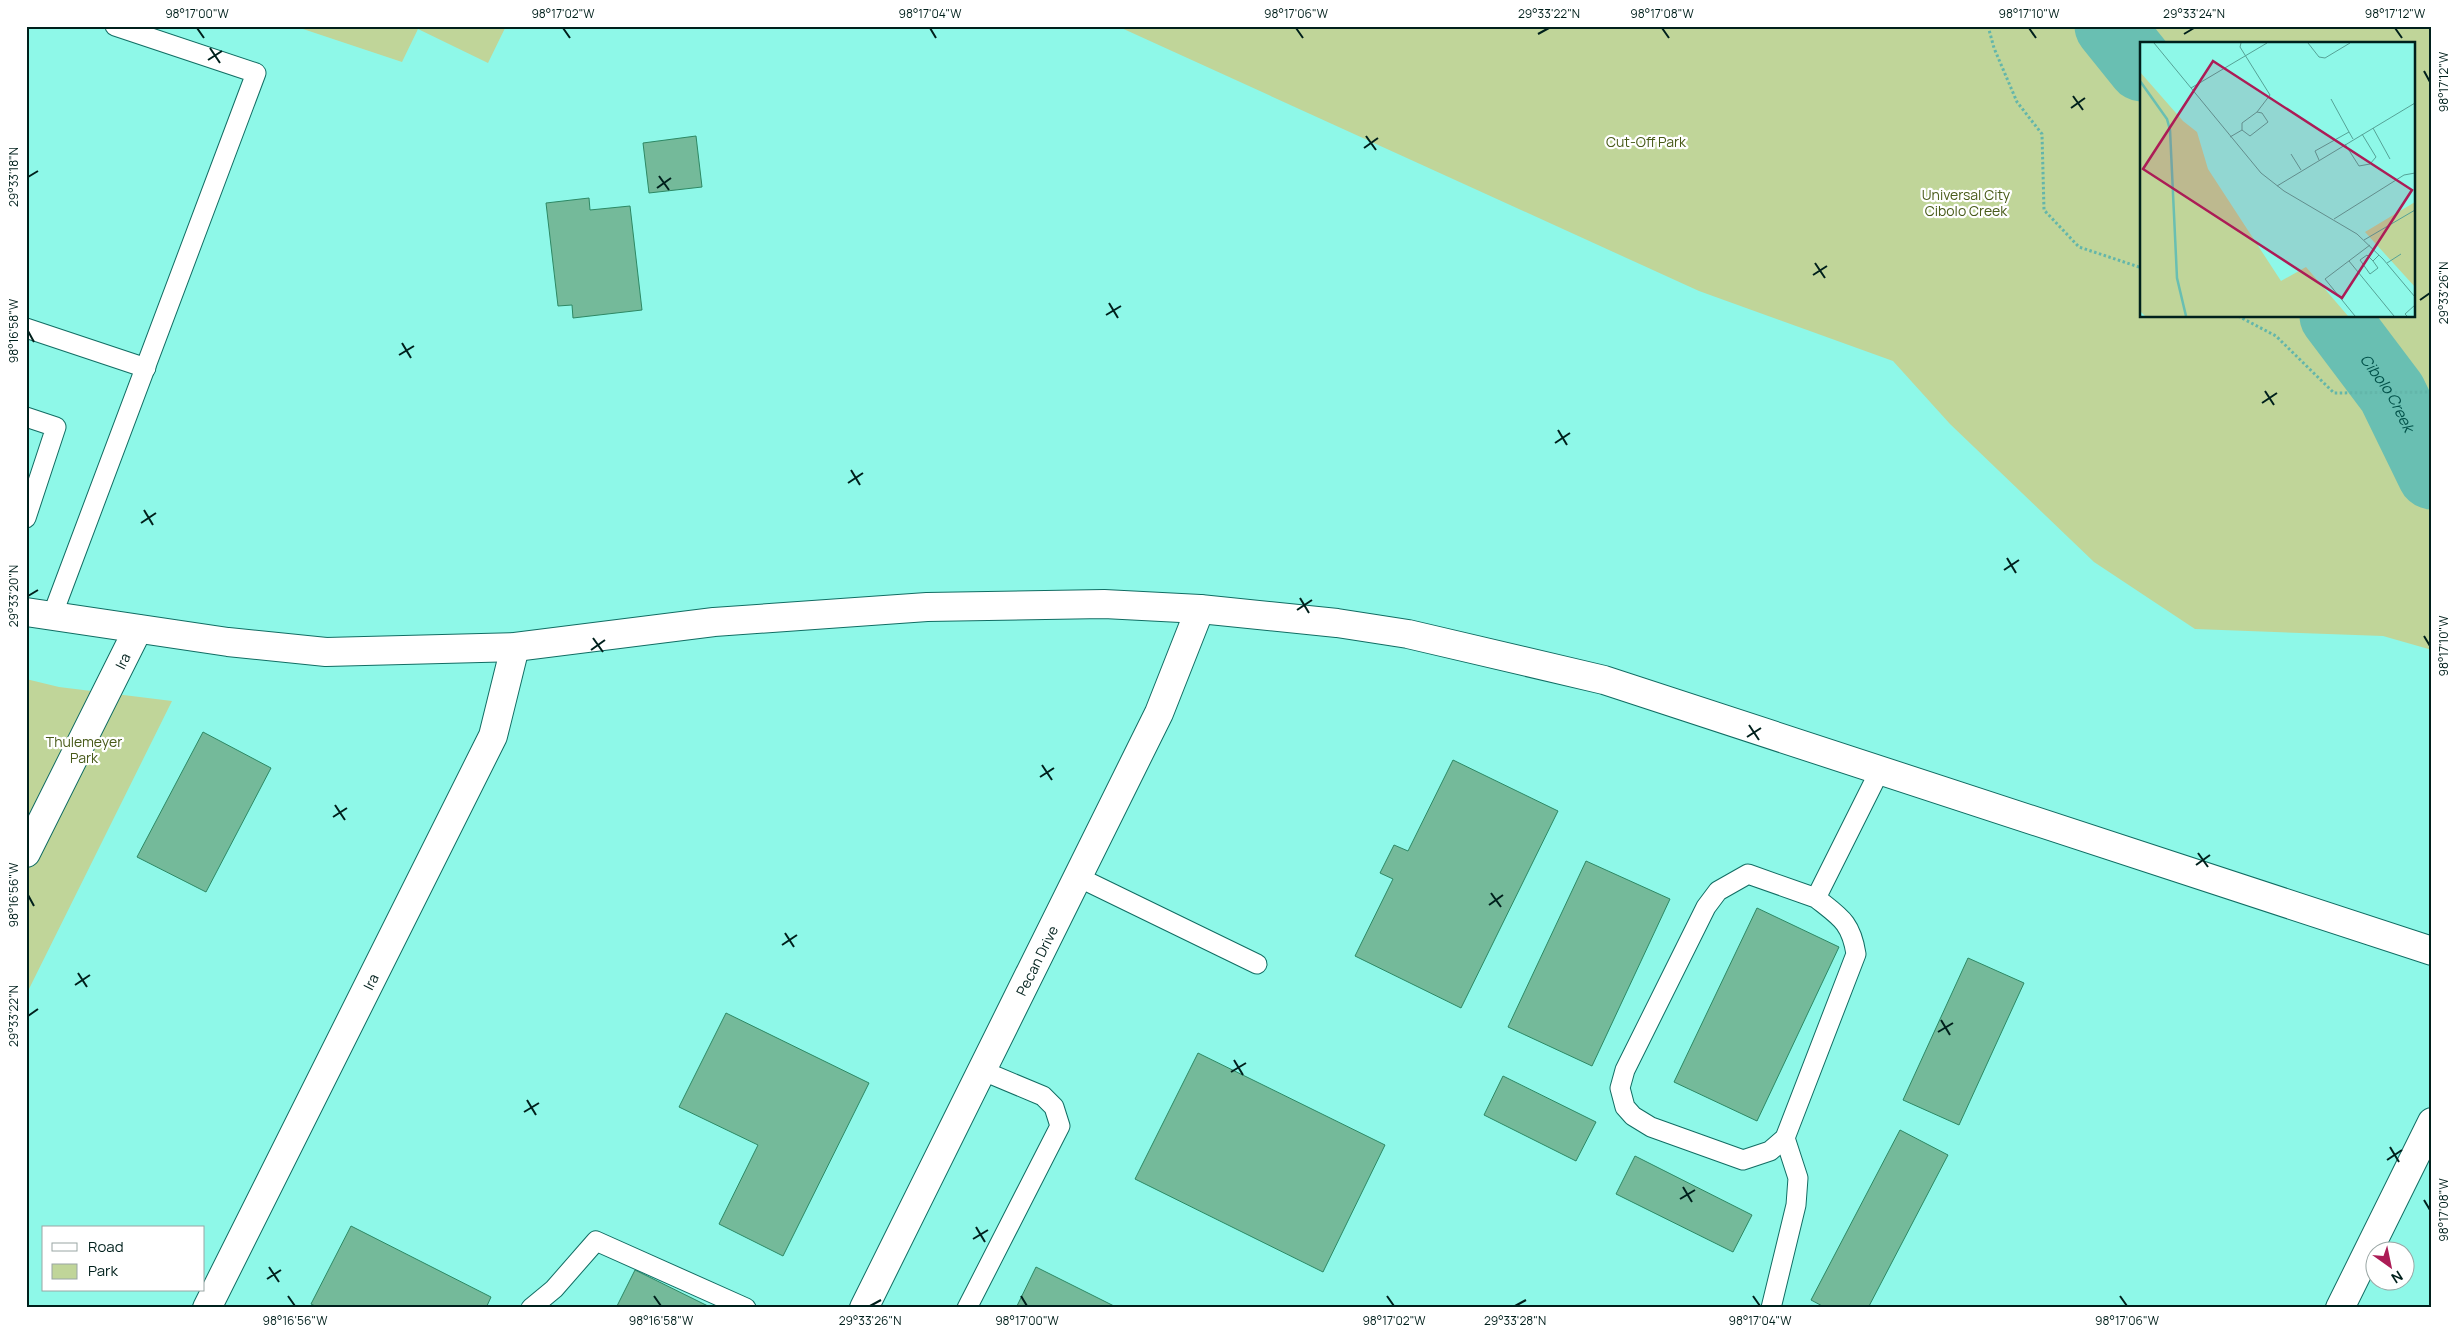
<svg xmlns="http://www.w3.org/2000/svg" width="2458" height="1334" viewBox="0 0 2458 1334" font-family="Manrope,sans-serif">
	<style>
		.green { fill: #c0d599; fill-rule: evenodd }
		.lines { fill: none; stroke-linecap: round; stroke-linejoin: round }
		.river { stroke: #69bfb2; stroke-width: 69 }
		.building { fill: #74ba9a; stroke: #2d8864 }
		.service-casing { stroke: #116d63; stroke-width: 21 }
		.minor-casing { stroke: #116d63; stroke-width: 30 }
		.secondary-casing { stroke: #116d63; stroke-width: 30 }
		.path { stroke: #63b6aa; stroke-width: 3; stroke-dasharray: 2.5 2.5; stroke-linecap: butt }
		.service { stroke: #fff; stroke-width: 19 }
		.minor { stroke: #fff; stroke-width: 28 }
		.secondary { stroke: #fff; stroke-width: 28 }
		.ticks { fill: none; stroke: #00201c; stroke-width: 2 }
		.labels { text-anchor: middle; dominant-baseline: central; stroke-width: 4.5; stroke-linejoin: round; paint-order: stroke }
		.park-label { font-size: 14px; fill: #485a19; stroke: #fff }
		.street-label { font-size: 14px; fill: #00201c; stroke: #fff }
		.water-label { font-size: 15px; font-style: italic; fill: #02524a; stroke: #fff }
		.inset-river { fill: none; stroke: #69bfb2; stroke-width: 2.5 }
		.inset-road { fill: none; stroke: #55a296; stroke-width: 1 }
		.view { fill: #ac1c56; fill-opacity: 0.15; stroke: #ac1c56; stroke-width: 2.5 }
		.inset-edge { fill: none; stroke: #00201c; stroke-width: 2.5 }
		.neatline { fill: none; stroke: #00201c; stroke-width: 2 }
		.ticks-label { font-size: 12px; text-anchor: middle; fill: #00201c }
	</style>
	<rect width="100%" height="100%" fill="#8ef8e8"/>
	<g class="green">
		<polygon points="294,26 506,26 488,63 418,29 402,62"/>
		<path d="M1117,26H2432V650L2383,636L2195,629L2094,562L1950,424L1893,361L1699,291ZM2142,44H2414V316H2142Z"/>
		<polygon points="26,679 59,687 172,701 26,995"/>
	</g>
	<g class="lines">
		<g class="river">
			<polyline points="2109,26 2142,67"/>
			<path id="s1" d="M2334,316L2392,393L2432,475"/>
		</g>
	</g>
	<g class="building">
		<polygon points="696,136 702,187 649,193 643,143"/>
		<polygon points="589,198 590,210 630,206 642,310 573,318 572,305 558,306 546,203"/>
		<polygon points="203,732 271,768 206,892 137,857"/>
		<polygon points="1453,760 1558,811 1461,1008 1355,956 1393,879 1380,873 1394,845 1408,851"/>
		<polygon points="1586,861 1670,899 1592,1066 1508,1027"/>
		<polygon points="1757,908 1839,947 1757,1121 1674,1082"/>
		<polygon points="1968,958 2024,983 1959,1125 1903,1100"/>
		<polygon points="726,1013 869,1083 783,1256 719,1224 758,1145 679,1107"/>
		<polygon points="1198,1053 1385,1145 1323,1272 1135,1179"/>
		<polygon points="1503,1076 1596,1122 1576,1161 1484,1115"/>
		<polygon points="1900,1130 1948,1155 1868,1308 1826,1308 1811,1300"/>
		<polygon points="1635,1156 1752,1215 1733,1252 1616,1194"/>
		<polygon points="351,1226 491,1297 486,1308 319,1308 311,1304"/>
		<polygon points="1036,1267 1118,1308 1016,1308"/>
		<polygon points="635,1270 712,1308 616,1308"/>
	</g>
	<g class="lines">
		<defs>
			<g id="service">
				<polyline points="26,328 146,368"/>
				<polyline points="26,417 56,427 26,518"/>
				<polyline points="52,616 256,73 115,26"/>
				<polyline points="1078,877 1257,964"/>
				<path d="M1816,898L1748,874L1718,891L1706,907L1625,1070L1620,1088L1625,1107L1633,1116L1651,1127L1743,1160L1770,1151L1785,1138L1856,954C1851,922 1840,917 1816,898L1880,770"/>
				<polyline points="531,1308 554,1289 596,1241 746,1308"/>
				<polyline points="967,1308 1060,1126 1054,1107 1043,1096 981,1070"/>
				<polyline points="1771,1308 1796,1205 1798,1178 1785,1138"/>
			</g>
			<g id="minor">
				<path id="s2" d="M26,853L138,629"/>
				<path id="s3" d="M207,1308L493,736L515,647"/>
				<path id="s4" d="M864,1308L1159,713L1200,609"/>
				<polyline points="2340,1308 2432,1122"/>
			</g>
			<polyline id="secondary" points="26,612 228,642 326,652 515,647 714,622 927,607 1104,604 1200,609 1337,623 1408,634 1604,680 2432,951"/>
		</defs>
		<use href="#service" class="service-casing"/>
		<use href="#minor" class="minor-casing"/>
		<use href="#secondary" class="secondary-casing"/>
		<g class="path">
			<polyline points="1988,26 1994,48 2017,102 2042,134 2044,210 2079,247 2142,268"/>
			<polyline points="2238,316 2276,336 2334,393 2432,392"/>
		</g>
		<use href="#service" class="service"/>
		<use href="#minor" class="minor"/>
		<use href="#secondary" class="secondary"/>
	</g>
	<path class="ticks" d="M197,28L204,38M563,28L570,38M930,28L936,38M1296,28L1303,38M1662,28L1669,38M2029,28L2036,38M2395,28L2402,38M1538,34L1549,28M2184,34L2194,28M210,48L220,63M208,60L222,51M2424,71L2430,82M2073,96L2083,110M2071,108L2085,98M1366,136L1376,150M1364,148L1378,138M659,176L669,190M28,177L38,171M657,188L671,178M1815,263L1825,278M1813,275L1827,266M2420,300L2430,293M1109,303L1118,318M1106,315L1121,306M28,331L34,342M402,343L411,358M399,355L414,346M2265,391L2274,405M2262,403L2277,393M1558,430L1567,445M1555,443L1570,433M851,470L860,485M848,483L863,473M144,510L153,525M141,523L156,513M2007,558L2016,573M2004,570L2019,560M28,596L38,590M1300,598L1309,613M1297,610L1312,600M2424,636L2430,646M593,638L603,652M591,650L605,640M1749,725L1759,740M1747,737L1761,728M1042,765L1052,780M1040,777L1054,768M335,805L345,820M333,817L347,808M2198,853L2208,867M2196,865L2210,855M1491,893L1501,907M28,895L34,906M1489,905L1503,895M785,933L794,947M782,945L797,935M78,973L87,987M75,985L90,975M28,1016L38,1009M1941,1020L1950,1035M1938,1032L1953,1023M1234,1060L1243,1075M1231,1072L1246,1063M527,1100L536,1115M524,1112L539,1103M2390,1147L2399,1162M2387,1160L2402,1150M1683,1187L1692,1202M1680,1199L1695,1190M2424,1200L2430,1210M976,1227L985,1242M973,1239L988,1230M269,1267L279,1282M267,1279L281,1270M288,1296L295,1306M654,1296L661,1306M1021,1296L1027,1306M1387,1296L1394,1306M1753,1296L1760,1306M2120,1296L2127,1306M870,1306L881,1300M1515,1306L1526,1300"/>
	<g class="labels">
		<g class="park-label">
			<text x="1646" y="141">Cut-Off Park</text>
			<text x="1966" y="194">Universal City<tspan x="1966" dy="16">Cibolo Creek</tspan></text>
			<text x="84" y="741">Thulemeyer<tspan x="84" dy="16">Park</tspan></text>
		</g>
		<g class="street-label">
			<text stroke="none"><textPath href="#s2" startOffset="215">Ira</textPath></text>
			<text stroke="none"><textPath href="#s4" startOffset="388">Pecan Drive</textPath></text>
			<text stroke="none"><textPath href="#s3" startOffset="365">Ira</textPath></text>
		</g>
		<g class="water-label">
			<text stroke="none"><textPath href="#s1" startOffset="94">Cibolo Creek</textPath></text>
		</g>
	</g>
	<g transform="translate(2140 42)">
		<rect width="275" height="275" fill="#8ef8e8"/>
		<path d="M0,30L43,79L57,90L68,127L141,239L166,225L208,274H5L0,269ZM275,160V245L225,190Z" fill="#c0d599"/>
		<path class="inset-river" d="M0,39L27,77L30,88L37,236L46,274"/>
		<path class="inset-road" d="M14,1L121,131L144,149L217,192L243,217L275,255M101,1L100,5L130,53L117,70M168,1L179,15L185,16L210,1M51,46L127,1M191,57L209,90M233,86L250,117M90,95L102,88V81L117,70L122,71L128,80L110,94L102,88M205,102L219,124L230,122L236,115L222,92M151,112L161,128M179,118L175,109L209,90L213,97M137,144L275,61M194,177L264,133L275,131M224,198L275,168M209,219L254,274M233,219L238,226L230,232L220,218L227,213L233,219L239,213M247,221L261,212M215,274L185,237L230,203M267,274L265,272L275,263"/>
		<path class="view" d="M73,19L272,148L202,256L3,127Z"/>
		<rect width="275" height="275" class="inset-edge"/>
	</g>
	<rect width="2458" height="1334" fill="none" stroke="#ffffff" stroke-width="55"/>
	<rect x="42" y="1226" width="162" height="65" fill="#ffffff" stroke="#99a6a4"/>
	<rect x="52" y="1243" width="25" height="8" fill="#ffffff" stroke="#99a6a4"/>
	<text x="88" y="1252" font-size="15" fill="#00201c">Road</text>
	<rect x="52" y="1264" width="25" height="15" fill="#c0d599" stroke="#99a6a4"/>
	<text x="88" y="1276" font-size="15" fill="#00201c">Park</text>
	<g transform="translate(2390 1266) rotate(147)"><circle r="24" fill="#ffffff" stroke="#99a6a4"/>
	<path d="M0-4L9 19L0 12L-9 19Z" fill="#ac1c56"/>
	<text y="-8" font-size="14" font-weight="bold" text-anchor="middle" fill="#00201c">N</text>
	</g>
	<rect x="28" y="28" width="2402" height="1278" class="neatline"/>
	<g class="ticks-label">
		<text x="197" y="18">98°17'00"W</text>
		<text x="563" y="18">98°17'02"W</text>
		<text x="930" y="18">98°17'04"W</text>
		<text x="1296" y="18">98°17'06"W</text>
		<text x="1549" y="18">29°33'22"N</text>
		<text x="1662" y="18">98°17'08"W</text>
		<text x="2029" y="18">98°17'10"W</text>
		<text x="2194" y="18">29°33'24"N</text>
		<text x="2395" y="18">98°17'12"W</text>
		<text transform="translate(2444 82) rotate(-90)" y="4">98°17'12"W</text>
		<text transform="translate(14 177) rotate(-90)" y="4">29°33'18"N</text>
		<text transform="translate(2444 293) rotate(-90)" y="4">29°33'26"N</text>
		<text transform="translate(14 331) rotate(-90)" y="4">98°16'58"W</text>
		<text transform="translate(14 596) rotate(-90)" y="4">29°33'20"N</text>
		<text transform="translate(2444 646) rotate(-90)" y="4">98°17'10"W</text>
		<text transform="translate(14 895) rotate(-90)" y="4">98°16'56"W</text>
		<text transform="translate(14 1016) rotate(-90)" y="4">29°33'22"N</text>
		<text transform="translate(2444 1210) rotate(-90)" y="4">98°17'08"W</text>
		<text x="295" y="1325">98°16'56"W</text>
		<text x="661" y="1325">98°16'58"W</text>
		<text x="870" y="1325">29°33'26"N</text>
		<text x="1027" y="1325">98°17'00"W</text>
		<text x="1394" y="1325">98°17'02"W</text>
		<text x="1515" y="1325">29°33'28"N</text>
		<text x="1760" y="1325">98°17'04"W</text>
		<text x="2127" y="1325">98°17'06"W</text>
	</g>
</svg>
